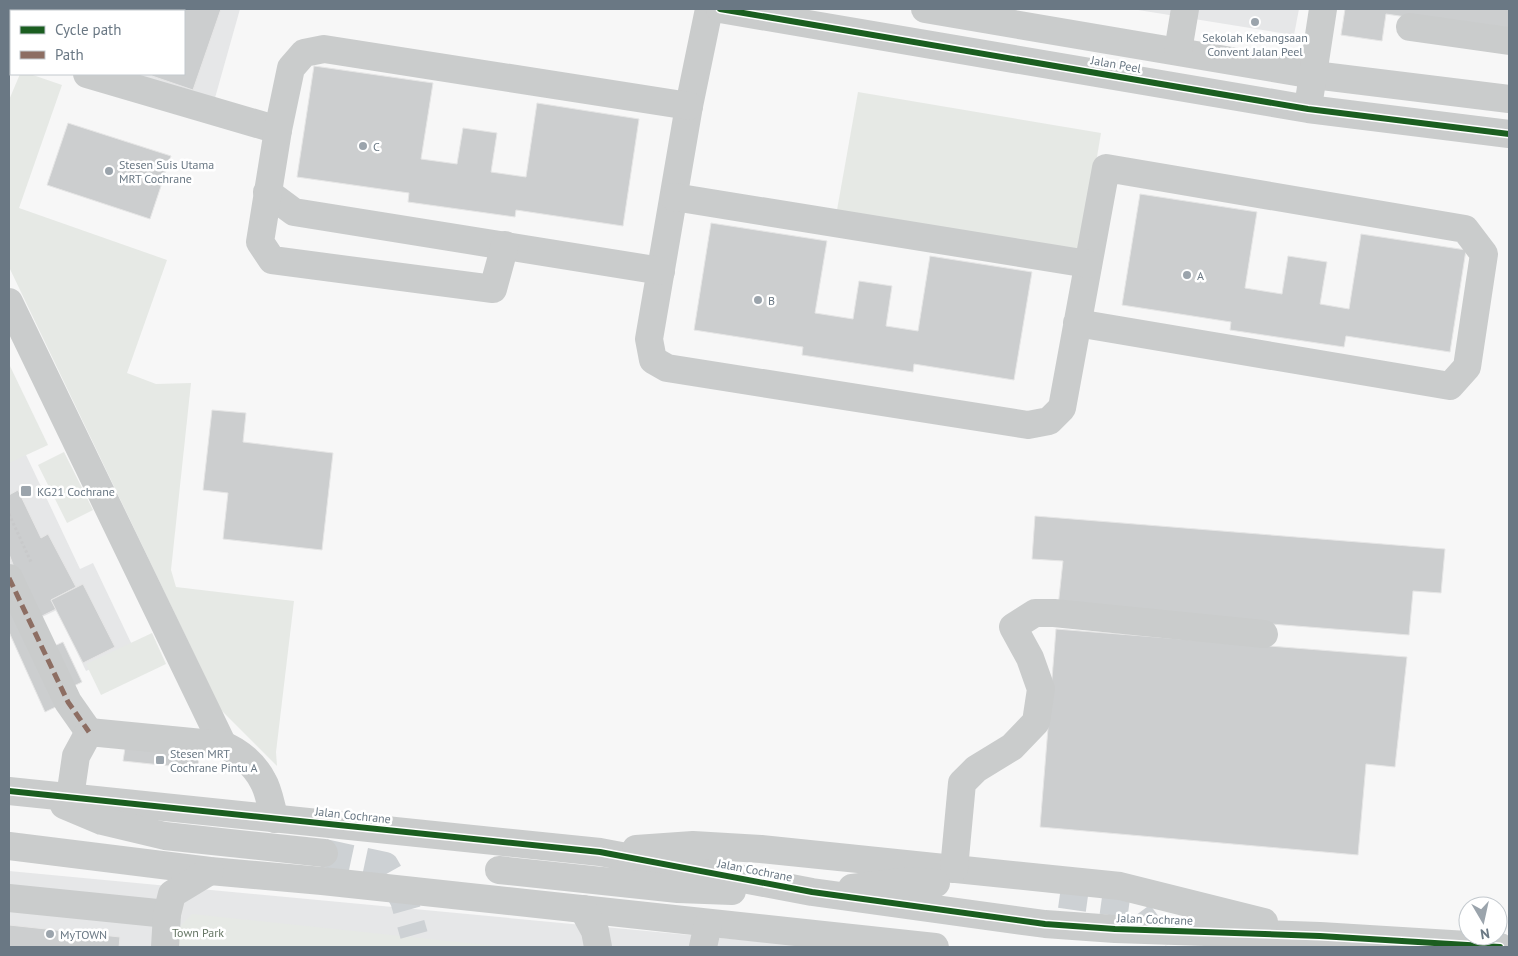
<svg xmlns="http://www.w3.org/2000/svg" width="1518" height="956" viewBox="0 0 1518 956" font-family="'PT Sans',sans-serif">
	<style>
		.built { fill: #e6e7e8 }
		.green { fill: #e6e9e5 }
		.building { fill: #cccecf; stroke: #e6e6e6 }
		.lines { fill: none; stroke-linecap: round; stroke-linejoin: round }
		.minor-tunnel { stroke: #cdd1d4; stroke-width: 28; stroke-dasharray: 28 14; stroke-linecap: butt }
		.path { stroke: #c8c9ca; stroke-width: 3; stroke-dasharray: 2.5 2.5; stroke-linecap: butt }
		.minor { stroke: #cacccc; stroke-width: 28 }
		.quiet { stroke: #8d6e63; stroke-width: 5; stroke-dasharray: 10 5; stroke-linecap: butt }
		.cycleway-casing { stroke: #fff; stroke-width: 9 }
		.cycleway { stroke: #1b5e20; stroke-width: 6 }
		.poi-dot { fill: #9ba4ac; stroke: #fff; stroke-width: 2 }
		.labels { text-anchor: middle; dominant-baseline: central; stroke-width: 5; stroke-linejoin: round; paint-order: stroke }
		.poi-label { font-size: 12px; fill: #6a7884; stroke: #fff; text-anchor: start }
		.street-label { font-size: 12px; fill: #6a7884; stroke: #fff }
		.park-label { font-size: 12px; fill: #677765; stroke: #fff }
	</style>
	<rect width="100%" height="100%" fill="#f7f7f7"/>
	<g class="built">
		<polygon points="9,9 240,9 213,105 107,74 184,74 184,11 11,11 11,36 9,35"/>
		<polygon points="1132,9 1299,9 1294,35"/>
		<polygon points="9,419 80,569 93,563 134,649 86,671 57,610 27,624 9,585"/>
		<polygon points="9,871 817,947 9,947"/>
	</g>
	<g class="green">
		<polygon points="20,74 30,74 62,85 19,208 167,260 127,373 156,384 191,383 171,570 176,587 294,601 276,752 277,766 221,710 9,267 9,100"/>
		<polygon points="858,92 1101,133 1081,252 837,210"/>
		<polygon points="9,364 48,445 9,463"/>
		<polygon points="64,452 93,510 67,523 38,465"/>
		<polygon points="152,633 166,664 101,695 86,664"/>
		<polygon points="192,914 505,947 159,947"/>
	</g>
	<g class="building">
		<polygon points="9,9 100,9 99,11 11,11 11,21 9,20"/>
		<polygon points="169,9 221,9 193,90 152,76 152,74 184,74 184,11 174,11"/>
		<polygon points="1345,9 1509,9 1509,32 1386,14 1382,41 1341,35"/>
		<polygon points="314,66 433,83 421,159 457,164 463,128 497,133 491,172 526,177 537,103 639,119 623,226 516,210 515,217 408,202 409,193 297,177"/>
		<polygon points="68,123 171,156 150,219 47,185"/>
		<polygon points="1140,194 1257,212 1245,288 1282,294 1288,256 1327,262 1320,304 1349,309 1361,234 1466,250 1450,352 1346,336 1344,347 1230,330 1231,322 1122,305"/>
		<polygon points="711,223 827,241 815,313 853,319 859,281 892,286 886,326 918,331 930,256 1032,272 1014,380 914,364 913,372 802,355 803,347 694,330"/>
		<polygon points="212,410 246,413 243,442 333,453 322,550 223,539 228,493 203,490"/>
		<polygon points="18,490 41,538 48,534 76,587 51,600 56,609 34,620 9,554 9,495"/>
		<polygon points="1035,516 1445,549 1441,593 1413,591 1409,635 1058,607 1063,561 1032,559"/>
		<polygon points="83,584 115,647 83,663 51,600"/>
		<polygon points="9,600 62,704 45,712 9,632"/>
		<polygon points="1056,629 1407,657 1395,767 1366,764 1358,855 1040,827"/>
		<polygon points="63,642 82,682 57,694 39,653"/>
		<polygon points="125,748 199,756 198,769 123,761"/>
		<polygon points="9,925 120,937 119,947 9,947"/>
	</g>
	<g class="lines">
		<g class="minor-tunnel">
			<polyline points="324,853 385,866 404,900 414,935"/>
			<polyline points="1060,894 1132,904 1164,947"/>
		</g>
		<polyline class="path" points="9,514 31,562"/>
		<g class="minor">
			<polyline points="709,9 689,106 649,339 653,360 667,368 1028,425 1049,421 1062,408 1106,168 1465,229 1484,254 1467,367 1450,386 1077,323"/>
			<polyline points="720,9 1308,109 1509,134"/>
			<polyline points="925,9 1314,75 1509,99"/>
			<polyline points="113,11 114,9"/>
			<polyline points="1410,27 1509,41"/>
			<polyline points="9,42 11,43"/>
			<polyline points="1178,51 1185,9"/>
			<polyline points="87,74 278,130"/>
			<polyline points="1310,94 1323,9"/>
			<polyline points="267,192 294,212 661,271"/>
			<polyline points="674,197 1088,264"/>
			<polyline points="505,245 493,289 272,260 260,242 278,130 291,68 304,53 324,49 689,106"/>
			<polyline points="9,302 223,745"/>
			<polyline points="9,578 68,702 89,732"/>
			<polyline points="9,791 600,852 812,892 1045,924 1115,929 1320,936 1500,947"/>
			<path d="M70,797L76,756L89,732L223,745C239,751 255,765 263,781C269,791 271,807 275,819"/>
			<polyline points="64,805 102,821 165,836 324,853"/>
			<polyline points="9,846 210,871 322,881 935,947"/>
			<polyline points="636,849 693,845 761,849 1120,886 1264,922"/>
			<polyline points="954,869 962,783 976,769 1012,747 1036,722 1041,689 1030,658 1013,627 1035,613 1054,613 1264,634"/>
			<polyline points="499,870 678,889 732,891"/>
			<polyline points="852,888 910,881 936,883"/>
			<polyline points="9,898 167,914"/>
			<polyline points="583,909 595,931 598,947"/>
			<polyline points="165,947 167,914 172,894 210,871"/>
			<polyline points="703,947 708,924"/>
		</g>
		<polyline class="quiet" points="9,578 68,702 89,732"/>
		<defs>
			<g id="cycleway">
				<polyline points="720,9 1308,109 1509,134"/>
				<polyline points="9,791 600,852 812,892 1045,924 1115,929 1320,936 1500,947"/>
			</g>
		</defs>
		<use href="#cycleway" class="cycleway-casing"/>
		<use href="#cycleway" class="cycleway"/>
	</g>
	<g class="poi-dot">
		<circle cx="1255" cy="22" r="5"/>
		<circle cx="363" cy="146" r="5"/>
		<circle cx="109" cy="171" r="5"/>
		<circle cx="1187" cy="275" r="5"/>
		<circle cx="758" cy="300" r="5"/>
		<rect x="20" y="485" width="12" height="12" rx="2.5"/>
		<rect x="155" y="755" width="10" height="10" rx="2.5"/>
		<circle cx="50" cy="934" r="5"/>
	</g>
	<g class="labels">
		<g class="poi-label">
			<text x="1255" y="37" text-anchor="middle">Sekolah Kebangsaan<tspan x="1255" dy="14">Convent Jalan Peel</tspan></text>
			<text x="373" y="146">C</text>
			<text x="119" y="164">Stesen Suis Utama<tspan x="119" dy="14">MRT Cochrane</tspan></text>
			<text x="1197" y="275">A</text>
			<text x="768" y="300">B</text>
			<text x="37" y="491">KG21 Cochrane</text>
			<text x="170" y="753">Stesen MRT<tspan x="170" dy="14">Cochrane Pintu A</tspan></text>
			<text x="60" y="934">MyTOWN</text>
		</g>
		<g class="street-label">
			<text transform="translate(1116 64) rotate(10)">Jalan Peel</text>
			<text transform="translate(353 815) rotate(6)">Jalan Cochrane</text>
			<text transform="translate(755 870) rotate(11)">Jalan Cochrane</text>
			<text transform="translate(1155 919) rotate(2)">Jalan Cochrane</text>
		</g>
		<g class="park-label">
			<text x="198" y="932">Town Park</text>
		</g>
	</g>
	<rect width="1518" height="956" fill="none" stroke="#6a7884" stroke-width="20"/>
	<rect x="10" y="10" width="175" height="65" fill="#ffffff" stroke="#c3c9ce"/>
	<rect x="20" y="26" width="25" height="8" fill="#1b5e20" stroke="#c3c9ce"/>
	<text x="55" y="35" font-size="15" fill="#6a7884">Cycle path</text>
	<rect x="20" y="51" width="25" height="8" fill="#8d6e63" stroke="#c3c9ce"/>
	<text x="55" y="60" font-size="15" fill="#6a7884">Path</text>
	<g transform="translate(1483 921) rotate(171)"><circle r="24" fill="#ffffff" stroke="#c3c9ce"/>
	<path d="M0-4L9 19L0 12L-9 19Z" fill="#9ba4ac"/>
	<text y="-8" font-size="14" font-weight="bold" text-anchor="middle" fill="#6a7884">N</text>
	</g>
</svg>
